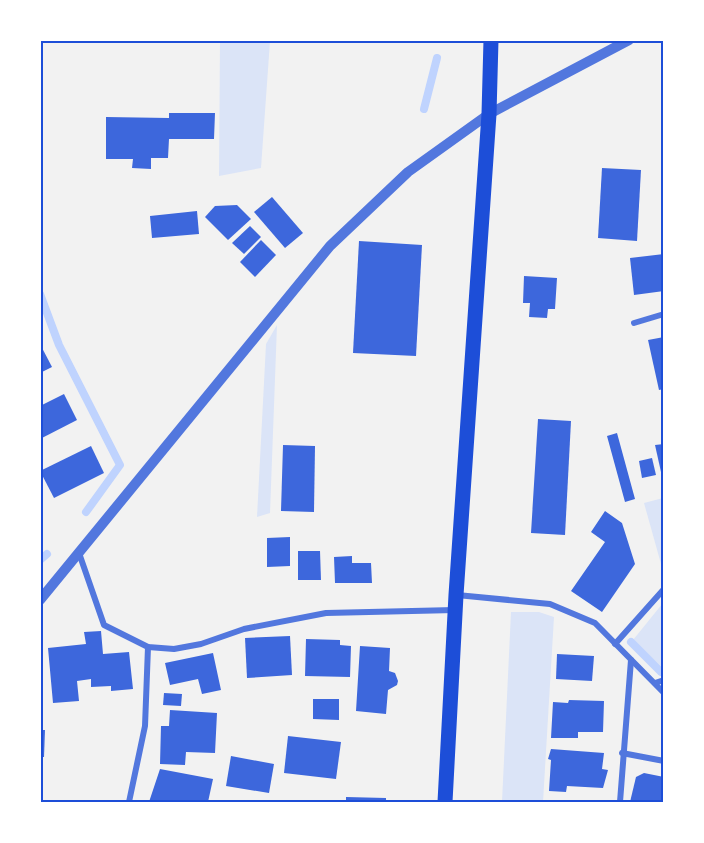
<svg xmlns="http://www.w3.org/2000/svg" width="704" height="843" viewBox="0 0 704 843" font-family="'Exo 2',sans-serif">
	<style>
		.green { fill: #dbe4f7 }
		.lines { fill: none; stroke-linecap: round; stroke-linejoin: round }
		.stream { stroke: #bfd3fe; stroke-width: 8 }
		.building { fill: #3d67dc }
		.minor { stroke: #5277de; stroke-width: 6 }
		.tertiary { stroke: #5277de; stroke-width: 10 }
		.primary { stroke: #1d4ed8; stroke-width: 15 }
		.neatline { fill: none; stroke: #1d4ed8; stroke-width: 2 }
	</style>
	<rect width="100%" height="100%" fill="#f2f2f2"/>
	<g class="green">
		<polygon points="220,41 270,41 261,168 219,176"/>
		<polygon points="277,325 270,513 257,517 266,344"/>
		<polygon points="663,498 664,498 663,571 644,503"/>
		<polygon points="663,603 663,668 633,640"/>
		<polygon points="511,612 539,612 554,617 543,802 502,802"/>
	</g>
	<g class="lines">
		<g class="stream">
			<polyline points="424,109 437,58"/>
			<polyline points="40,294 59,345 120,465 86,512"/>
			<polyline points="40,560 47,554"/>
			<polyline points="631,642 661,672"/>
		</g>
	</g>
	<g class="building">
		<polygon points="169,113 215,113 214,139 169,139 168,158 151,158 151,169 132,168 133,159 106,159 106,117 169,118"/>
		<polygon points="602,168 641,170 637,241 598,238"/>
		<polygon points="272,197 303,233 285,248 254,212"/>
		<polygon points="237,205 251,219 228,240 205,217 215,206"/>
		<polygon points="197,211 199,234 152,238 150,216"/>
		<polygon points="250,226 261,237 244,254 232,243"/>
		<polygon points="261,240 276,255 255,277 240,262"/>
		<polygon points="359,241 422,245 416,356 353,353"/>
		<polygon points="664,254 664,291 634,295 630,258"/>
		<polygon points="524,276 557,278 555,309 548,309 547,318 529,317 530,303 523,303"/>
		<polygon points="664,337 664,389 659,390 648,340"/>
		<polygon points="40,344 52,367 40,373"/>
		<polygon points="64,394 77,420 40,439 40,406"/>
		<polygon points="538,419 571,421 565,535 531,533"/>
		<polygon points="617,433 635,499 625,502 607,436"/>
		<polygon points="664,444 664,472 661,472 655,445"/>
		<polygon points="283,445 315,446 314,512 281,511"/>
		<polygon points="91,446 104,473 54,498 40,471"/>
		<polygon points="652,458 656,475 642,478 639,461"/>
		<polygon points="605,511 622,523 635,564 602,612 571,591 605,542 591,532"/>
		<polygon points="290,537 290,566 267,567 267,538"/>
		<polygon points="298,551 320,551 321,580 298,580"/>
		<polygon points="352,556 352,563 371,563 372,583 335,583 334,557"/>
		<polygon points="101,631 103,654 129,652 133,689 111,691 111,686 91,687 91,679 77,681 79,701 53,703 48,648 86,644 84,632"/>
		<polygon points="290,636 292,675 247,678 245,638"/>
		<polygon points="306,639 340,640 340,645 351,646 350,677 305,676"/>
		<polygon points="360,646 390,648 389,671 395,673 398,681 397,685 388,690 386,714 356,711"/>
		<polygon points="213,653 221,690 202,694 198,679 170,685 165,663"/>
		<polygon points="557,654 594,656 592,681 556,679"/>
		<polygon points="164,693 182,694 181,706 163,705"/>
		<polygon points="313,699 339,699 339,720 313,719"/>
		<polygon points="569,700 604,701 603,732 578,732 578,738 551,738 553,702 568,703"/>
		<polygon points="170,710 217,713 215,753 186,752 185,765 160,764 161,726 169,726"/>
		<polygon points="40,730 45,730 44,757 40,757"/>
		<polygon points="288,736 341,742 336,779 284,773"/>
		<polygon points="551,749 604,753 602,769 608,770 603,788 567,786 566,792 549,791 551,760 548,759"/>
		<polygon points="231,756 274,764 269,793 226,786"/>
		<polygon points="160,769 213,779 208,802 149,802"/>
		<polygon points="644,773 664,777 664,802 630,802 636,777"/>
		<polygon points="346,797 386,798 386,802 346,802"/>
	</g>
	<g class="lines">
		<g class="minor">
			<polyline points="634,323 664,314"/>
			<polyline points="79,553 104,625 148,647 174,649 201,644 244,629 326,613 455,610"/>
			<polyline points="457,595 550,604 595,623 664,693"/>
			<polyline points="615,644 664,589"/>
			<polyline points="655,683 664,680"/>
			<polyline points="622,753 664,761"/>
			<polyline points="129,802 145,726 148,647"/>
			<polyline points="620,802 631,660"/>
		</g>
		<polyline class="tertiary" points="40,600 330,246 408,172 489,114 629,40"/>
		<polyline class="primary" points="445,802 456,595 489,114 491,40"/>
	</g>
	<rect width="704" height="843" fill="none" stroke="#ffffff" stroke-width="84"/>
	<rect x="42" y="42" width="620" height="759" class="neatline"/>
</svg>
